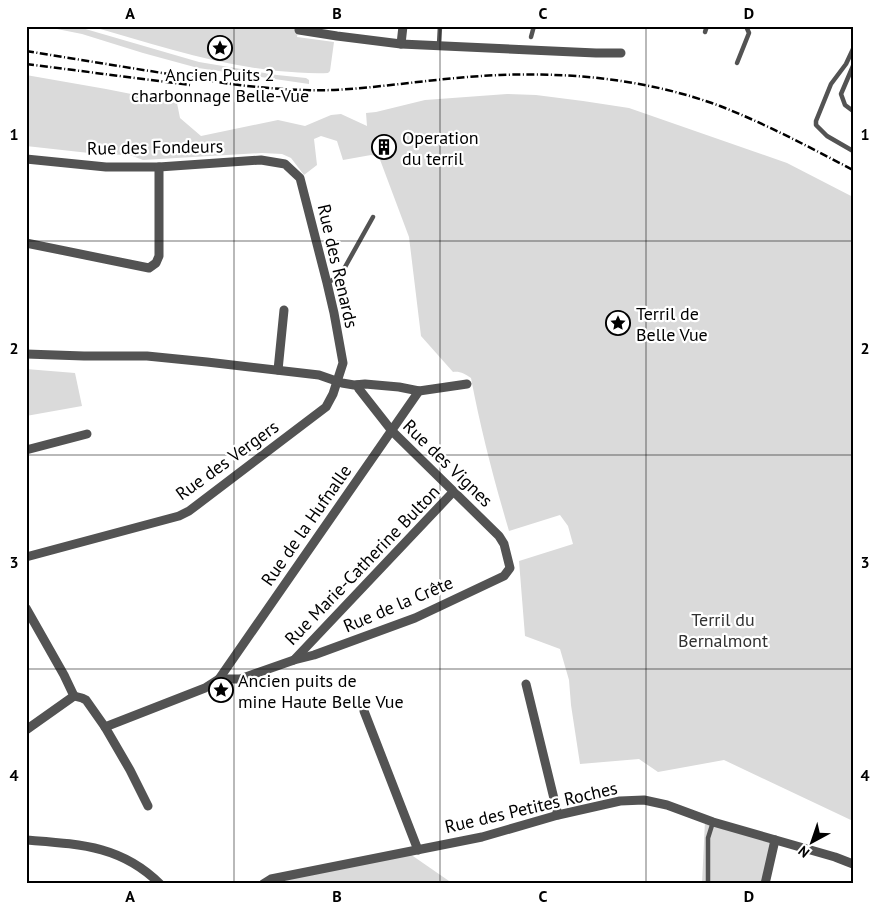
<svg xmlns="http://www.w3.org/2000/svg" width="879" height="910" viewBox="0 0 879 910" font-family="'PT Sans',sans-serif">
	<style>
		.green { fill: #dadada }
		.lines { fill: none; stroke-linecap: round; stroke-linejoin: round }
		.lane { stroke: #535353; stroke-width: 4.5 }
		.street { stroke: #535353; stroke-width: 9 }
		.rail { stroke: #000; stroke-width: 2.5; stroke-dasharray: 8 2.5 1 2.5; stroke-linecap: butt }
		.grid { fill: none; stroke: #000; stroke-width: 1; stroke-opacity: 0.55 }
		.labels { text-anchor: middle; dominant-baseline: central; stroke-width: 4.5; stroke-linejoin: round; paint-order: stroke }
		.poi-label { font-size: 18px; fill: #000; stroke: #fff; text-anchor: start }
		.street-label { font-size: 18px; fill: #000; stroke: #fff }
		.park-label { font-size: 18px; fill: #313131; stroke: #fff }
		.neatline { fill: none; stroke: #000; stroke-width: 2 }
		.grid-label { font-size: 16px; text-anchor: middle; font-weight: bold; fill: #000 }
	</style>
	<rect width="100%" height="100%" fill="#fff"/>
	<g class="green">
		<polygon points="42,26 75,26 82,28 199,62 277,75 306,78 309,80 309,84 198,68 143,53 82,34"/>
		<path d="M90,26H249L266,29L268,26H299L297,37L334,42L330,71L328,73C311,74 295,72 278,71C213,64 152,44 90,26Z"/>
		<path d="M26,75L106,89L177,103L180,118L201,136L278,120L305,126L331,115L341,114L367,126L366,113L376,112L425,100L507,94L536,95L583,101L629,108L787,163L853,197V821L724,760L658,772L639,759L580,764L571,705L569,680L560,649L525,636L519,561L573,544L568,526L560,515L509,531C494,480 481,431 471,378C465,374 460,371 453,372L421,336L409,237L379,157L371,155L343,160L337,141L321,136L314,139L317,165L304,175L291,158L282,154L262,153L143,160L130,155L98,154L26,146Z"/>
		<polygon points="26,369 75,373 82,406 26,416"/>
		<polygon points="705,821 773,843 763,884 702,884"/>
		<polygon points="410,854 449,881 469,884 266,884"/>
	</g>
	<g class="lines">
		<g class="lane">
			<polyline points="705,32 707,26"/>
			<polyline points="531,37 534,26"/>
			<polyline points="439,45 440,26"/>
			<polyline points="853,49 846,64 831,84 816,121 816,125 827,136 853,151"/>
			<polyline points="737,63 749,33 746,26"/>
			<polyline points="853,66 841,94 845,105 853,111"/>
			<polyline points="327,283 340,276 373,217"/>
			<polyline points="708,884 708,838 713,822"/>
		</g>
		<g class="street">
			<polyline points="299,30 337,36 401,44 596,53 621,53"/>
			<polyline points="401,44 403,26"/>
			<polyline points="26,159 106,167 159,167 261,160 285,164 300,178 327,283 334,313 343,363 333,394 326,407 189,511 179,516 26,557"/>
			<polyline points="26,243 149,268 156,263 159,256 159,167"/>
			<polyline points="26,354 84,356 147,356 207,362 319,375 342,383 354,385 365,384 399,387 419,391 467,384"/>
			<polyline points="278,370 284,310"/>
			<polyline points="26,450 87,434"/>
			<polyline points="26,608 64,675 74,696 26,730"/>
			<polyline points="294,660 453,492"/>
			<polyline points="219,679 419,391"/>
			<polyline points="526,684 558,815"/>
			<polyline points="74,696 82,698 86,700 105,727 130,770 148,806"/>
			<polyline points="364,711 418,850"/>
			<polyline points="105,727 205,688 219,679 240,679 294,660 314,655 415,618 504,576 510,568 504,544 499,536 392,431 359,389 357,385"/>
			<path d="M26,840C78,844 121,845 160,884"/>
			<polyline points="263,884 271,879 482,837 558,815 620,801 644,800 667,805 713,822 835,857 853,864"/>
			<polyline points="765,884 775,840"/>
		</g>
		<g class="rail">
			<path d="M26,51L224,83C260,88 297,91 334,90C389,87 444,77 500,75C573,72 650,80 720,106C766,124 809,147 853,170"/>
			<polyline points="26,64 190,85"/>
		</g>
	</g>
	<path class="grid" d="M234,26V884M440,26V884M646,26V884M26,241H853M26,455H853M26,669H853"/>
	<defs>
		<symbol id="sight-ring" viewBox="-11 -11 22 22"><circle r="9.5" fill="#fff" stroke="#000" stroke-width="1.5"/><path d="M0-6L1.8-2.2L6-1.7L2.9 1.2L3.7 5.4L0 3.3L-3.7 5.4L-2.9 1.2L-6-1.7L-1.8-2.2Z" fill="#000"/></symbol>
		<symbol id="building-ring" viewBox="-11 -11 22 22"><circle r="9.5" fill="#fff" stroke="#000" stroke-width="1.5"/><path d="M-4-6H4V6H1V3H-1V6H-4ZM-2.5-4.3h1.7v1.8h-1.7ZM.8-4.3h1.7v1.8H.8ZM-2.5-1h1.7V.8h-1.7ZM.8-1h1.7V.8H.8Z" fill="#000"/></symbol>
	</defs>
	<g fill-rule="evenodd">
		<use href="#sight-ring" x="206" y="34" width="28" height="28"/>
		<use href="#building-ring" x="370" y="133" width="28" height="28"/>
		<use href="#sight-ring" x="604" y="309" width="28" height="28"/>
		<use href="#sight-ring" x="207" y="676" width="28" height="28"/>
	</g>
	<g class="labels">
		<g class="poi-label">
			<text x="220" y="74" text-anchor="middle">Ancien Puits 2<tspan x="220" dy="21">charbonnage Belle-Vue</tspan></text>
			<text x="402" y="137">Operation<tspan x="402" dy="21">du terril</tspan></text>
			<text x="636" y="313">Terril de<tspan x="636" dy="21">Belle Vue</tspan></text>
			<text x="238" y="680">Ancien puits de<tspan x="238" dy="21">mine Haute Belle Vue</tspan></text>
		</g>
		<g class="street-label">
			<text transform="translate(155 147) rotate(-1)">Rue des Fondeurs</text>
			<text transform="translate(338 266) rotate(77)">Rue des Renards</text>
			<text transform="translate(227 460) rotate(-36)">Rue des Vergers</text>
			<text transform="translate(448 463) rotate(44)">Rue des Vignes</text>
			<text transform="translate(306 525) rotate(-55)">Rue de la Hufnalle</text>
			<text transform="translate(362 565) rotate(-46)">Rue Marie-Catherine Bulton</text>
			<text transform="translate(398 604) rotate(-23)">Rue de la Crête</text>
			<text transform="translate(531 807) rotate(-13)">Rue des Petites Roches</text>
		</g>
		<g class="park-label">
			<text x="723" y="619">Terril du<tspan x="723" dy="21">Bernalmont</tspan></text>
		</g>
	</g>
	<rect width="879" height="910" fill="none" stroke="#ffffff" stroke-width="55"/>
	<g transform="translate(812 842) rotate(220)" stroke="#ffffff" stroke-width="4" paint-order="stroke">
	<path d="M0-4L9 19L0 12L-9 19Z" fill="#000000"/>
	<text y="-8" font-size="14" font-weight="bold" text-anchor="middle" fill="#000000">N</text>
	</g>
	<rect x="28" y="28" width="824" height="854" class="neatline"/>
	<g class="grid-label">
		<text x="130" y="19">A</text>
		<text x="337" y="19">B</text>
		<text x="543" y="19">C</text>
		<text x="749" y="19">D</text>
		<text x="14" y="140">1</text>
		<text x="865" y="140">1</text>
		<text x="14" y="354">2</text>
		<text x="865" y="354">2</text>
		<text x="14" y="568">3</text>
		<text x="865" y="568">3</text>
		<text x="14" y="781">4</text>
		<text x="865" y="781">4</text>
		<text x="130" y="902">A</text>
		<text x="337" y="902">B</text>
		<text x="543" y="902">C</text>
		<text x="749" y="902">D</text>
	</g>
</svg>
